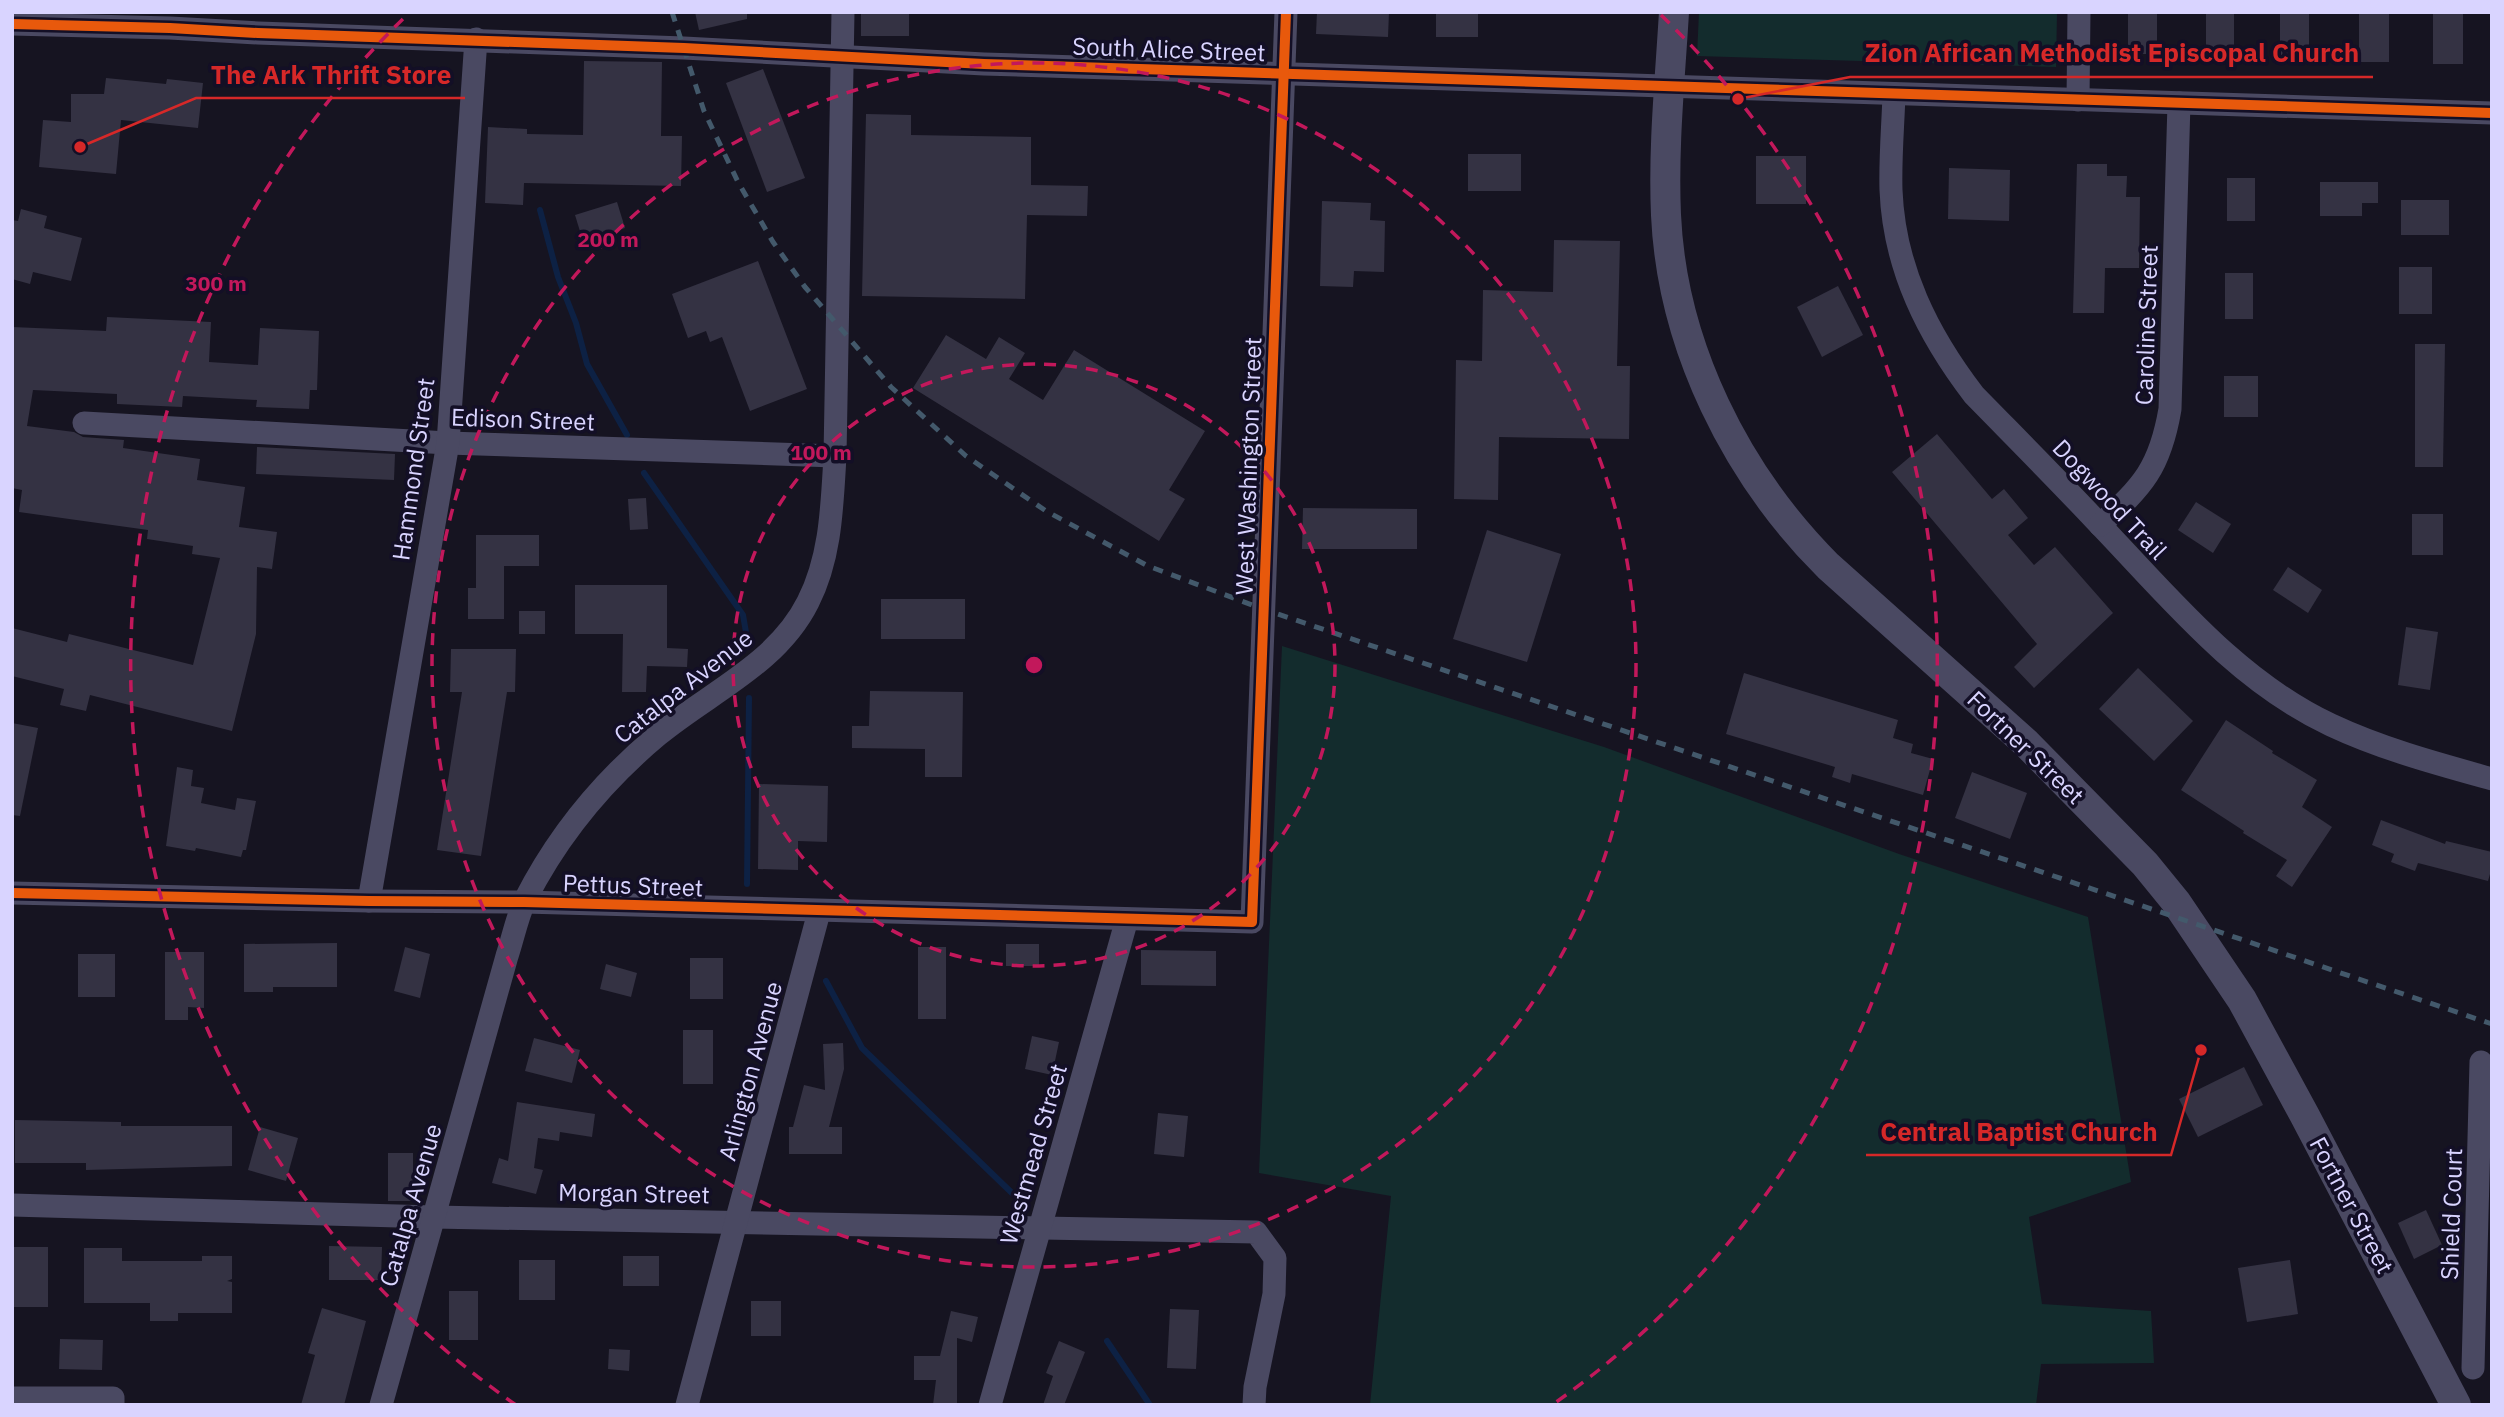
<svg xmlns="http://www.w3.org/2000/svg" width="2504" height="1417" viewBox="0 0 2504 1417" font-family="'IBM Plex Sans',sans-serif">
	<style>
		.green { fill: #132c2d }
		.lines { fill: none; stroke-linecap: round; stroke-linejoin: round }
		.stream { stroke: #0d2144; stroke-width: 6 }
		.building { fill: #343243 }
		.minor { stroke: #4a4962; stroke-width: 23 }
		.tertiary { stroke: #4a4962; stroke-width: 30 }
		.rail { stroke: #43596b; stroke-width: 5; stroke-dasharray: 10 9; stroke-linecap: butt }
		.cycleway-casing { stroke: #130f26; stroke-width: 15 }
		.cycleway { stroke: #e8590c; stroke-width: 10 }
		.ring { fill: none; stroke: #c2185b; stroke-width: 3.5; stroke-dasharray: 12 9 }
		.labels { text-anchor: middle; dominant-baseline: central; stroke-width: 7; stroke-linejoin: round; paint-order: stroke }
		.street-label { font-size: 24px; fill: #d9d4ff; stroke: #130f26 }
		.centre { fill: #c2185b; stroke: #130f26; stroke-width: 3.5 }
		.ring-label { font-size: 21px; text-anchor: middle; font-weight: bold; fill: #c2185b; stroke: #130f26; stroke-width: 7; stroke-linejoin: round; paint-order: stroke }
		.leader { fill: none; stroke: #d62828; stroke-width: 2.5 }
		.callout-dot { fill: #d62828; stroke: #130f26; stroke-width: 2.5 }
		.callout-label { font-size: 26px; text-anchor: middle; font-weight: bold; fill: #d62828; stroke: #130f26; stroke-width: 7; stroke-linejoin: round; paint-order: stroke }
	</style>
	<rect width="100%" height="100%" fill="#161421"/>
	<g class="green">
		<polygon points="1699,12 2057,12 2056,67 1697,56"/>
		<polygon points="1282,646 1604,747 1899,854 2088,917 2131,1182 2029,1217 2042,1304 2151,1311 2154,1363 2041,1364 2036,1405 1370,1405 1391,1196 1259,1173"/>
	</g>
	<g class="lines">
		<g class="stream">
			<polyline points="540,210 558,277 576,323 587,364 627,435"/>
			<polyline points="644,473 743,615 747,638"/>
			<polyline points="747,884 749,698"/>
			<polyline points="826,981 862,1048 1013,1194"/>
			<polyline points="1107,1341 1150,1405"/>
		</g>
	</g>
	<g class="building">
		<polygon points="695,12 747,12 747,19 699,30"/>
		<polygon points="1317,12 1389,12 1388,37 1316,34"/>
		<rect x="1436" y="12" width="42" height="25"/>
		<rect x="2128" y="12" width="29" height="42"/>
		<rect x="2206" y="12" width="28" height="44"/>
		<rect x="2280" y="12" width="29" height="46"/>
		<rect x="2359" y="12" width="30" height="50"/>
		<rect x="2433" y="12" width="30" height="52"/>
		<rect x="861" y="13" width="48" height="23"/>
		<polygon points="584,61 662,62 661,136 682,136 681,186 524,183 523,205 485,203 488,127 527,129 527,134 583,135"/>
		<polygon points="763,69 805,178 767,192 726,83"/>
		<polygon points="106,78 166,84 167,79 203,83 198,128 121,120 116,174 39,167 43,120 71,122 71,94 104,94"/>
		<polygon points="866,114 911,115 911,135 1031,137 1031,185 1088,186 1087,216 1027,215 1025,299 862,296"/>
		<rect x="1468" y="154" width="53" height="37"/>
		<rect x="1756" y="156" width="50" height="48"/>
		<polygon points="2077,164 2107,164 2107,176 2127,176 2126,197 2140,197 2139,268 2105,268 2104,313 2073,313"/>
		<polygon points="1949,168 2010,170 2009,221 1948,219"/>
		<rect x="2227" y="178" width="28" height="43"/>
		<polygon points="2320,182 2378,182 2378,203 2362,203 2362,216 2320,216"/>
		<rect x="2401" y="200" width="48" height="35"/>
		<polygon points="1322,201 1371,203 1370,220 1385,221 1384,272 1354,271 1353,287 1320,286"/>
		<polygon points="617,202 625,228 583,241 575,215"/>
		<polygon points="21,209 47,216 44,228 82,238 71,281 33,272 30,284 12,279 12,220 18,221"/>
		<polygon points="1554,240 1620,241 1617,366 1630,366 1629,439 1499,437 1498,500 1454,499 1456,360 1482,361 1483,290 1553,292"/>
		<polygon points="758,261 807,389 750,411 722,337 710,342 706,331 688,338 672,294"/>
		<rect x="2399" y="267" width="33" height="47"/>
		<rect x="2225" y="273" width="28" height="46"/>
		<polygon points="1838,286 1863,335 1822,357 1797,307"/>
		<polygon points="107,317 211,322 209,362 258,365 260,328 319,331 317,390 310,390 309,409 256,407 257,400 183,396 182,407 117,404 117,394 33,390 27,426 74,432 83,437 124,440 123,448 200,459 197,480 245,487 239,527 277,532 272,569 257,567 256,634 232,731 90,695 86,711 60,705 64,689 12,676 12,628 67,642 69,634 193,665 220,558 192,554 193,546 147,539 148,530 19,512 22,490 12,488 12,327 106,331"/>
		<polygon points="946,335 986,359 999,337 1025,353 1009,379 1043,400 1074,350 1205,431 1169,490 1185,499 1159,541 913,388"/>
		<polygon points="2415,344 2445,344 2443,467 2415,467"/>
		<rect x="2224" y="376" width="34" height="41"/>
		<polygon points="1937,434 1992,499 2004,489 2028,518 2008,535 2034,565 2055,547 2113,613 2034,688 2014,667 2037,644 1892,472"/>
		<polygon points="257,447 395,454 394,480 256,474"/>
		<polygon points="646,498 648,529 630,530 628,499"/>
		<polygon points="2196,502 2231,524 2213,553 2178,530"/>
		<polygon points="1303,508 1417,509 1417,549 1302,549"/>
		<rect x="2412" y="514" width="31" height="41"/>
		<polygon points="1487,530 1561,554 1527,662 1453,639"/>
		<polygon points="476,535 539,535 539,566 504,566 504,619 468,619 468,588 476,588"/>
		<polygon points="2288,567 2322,590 2308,613 2273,590"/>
		<polygon points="575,585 667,585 667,648 688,649 687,667 647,666 646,692 622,692 623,634 575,634"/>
		<rect x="881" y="599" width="84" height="40"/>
		<rect x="519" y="611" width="26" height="23"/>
		<polygon points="2406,627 2438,632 2430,690 2398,685"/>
		<polygon points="451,649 516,649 515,692 507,692 481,856 437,850 462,692 450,692"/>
		<polygon points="2138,668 2193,721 2154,761 2099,709"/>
		<polygon points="1744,673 1898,720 1893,738 1913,744 1911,753 1933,759 1923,795 1852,774 1850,783 1832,777 1835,767 1726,734"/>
		<polygon points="870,691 963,692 962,777 925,777 925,749 852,748 852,726 869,726"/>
		<polygon points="2226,720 2273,751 2272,753 2317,780 2302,807 2332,827 2292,887 2276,876 2287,860 2243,833 2244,831 2181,790"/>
		<polygon points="12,723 38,728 20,816 12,815"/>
		<polygon points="177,767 193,770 191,786 204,788 201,803 235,810 237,798 256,801 246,850 243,850 241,857 196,848 195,851 166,846"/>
		<polygon points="1972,772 2027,793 2010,839 1955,818"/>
		<polygon points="759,784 828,786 827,842 798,841 798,870 758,869"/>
		<polygon points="2381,820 2445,844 2446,841 2492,852 2492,867 2488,881 2418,863 2415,871 2391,862 2394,854 2372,845"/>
		<polygon points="337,943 337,987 273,987 273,992 244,992 244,944"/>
		<rect x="1006" y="944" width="33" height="22"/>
		<polygon points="405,947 430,954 420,998 394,991"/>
		<rect x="918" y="947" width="28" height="72"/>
		<polygon points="1141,950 1216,951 1216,986 1141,985"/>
		<polygon points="165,952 204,952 204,1008 188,1007 188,1020 165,1020"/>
		<rect x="78" y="954" width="37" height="43"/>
		<rect x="690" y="958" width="33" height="41"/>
		<polygon points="606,964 637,973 631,997 600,989"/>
		<rect x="683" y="1030" width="30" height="54"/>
		<polygon points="1032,1036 1059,1042 1052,1075 1025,1069"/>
		<polygon points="534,1038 580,1050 572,1083 525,1071"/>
		<polygon points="843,1043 844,1069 829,1127 842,1127 842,1154 789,1154 789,1127 793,1127 804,1085 825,1090 823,1044"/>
		<polygon points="2244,1067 2263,1105 2198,1137 2179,1099"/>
		<polygon points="517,1102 595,1114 592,1137 560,1132 559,1141 538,1138 534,1168 543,1170 536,1194 492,1183 499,1158 508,1161"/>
		<polygon points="1158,1113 1188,1116 1184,1157 1154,1154"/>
		<polygon points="15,1120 121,1122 121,1126 232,1126 232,1166 86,1170 86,1163 15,1163"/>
		<polygon points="260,1127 298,1138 286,1181 248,1170"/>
		<rect x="388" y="1153" width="25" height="48"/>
		<polygon points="2426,1210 2442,1245 2414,1259 2398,1223"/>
		<polygon points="329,1246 382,1247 381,1280 329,1280"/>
		<rect x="12" y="1247" width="36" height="60"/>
		<polygon points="84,1248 122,1248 122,1261 202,1261 202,1256 232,1256 232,1279 227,1281 232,1282 232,1313 178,1313 178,1321 150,1321 150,1303 84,1303"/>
		<rect x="623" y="1256" width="36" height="30"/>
		<rect x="519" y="1260" width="36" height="40"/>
		<polygon points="2290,1260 2298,1314 2247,1322 2238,1268"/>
		<rect x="449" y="1291" width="29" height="49"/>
		<rect x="751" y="1301" width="30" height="35"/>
		<polygon points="322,1308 366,1321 344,1405 301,1405 315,1355 308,1353"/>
		<polygon points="1170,1309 1199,1310 1196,1369 1167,1368"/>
		<polygon points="951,1311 978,1317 972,1342 957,1338 957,1405 933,1405 936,1380 914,1380 914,1356 940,1356"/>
		<polygon points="60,1339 103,1340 102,1370 59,1369"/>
		<polygon points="1059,1341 1085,1352 1064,1405 1043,1405 1053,1376 1046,1373"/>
		<polygon points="609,1349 630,1350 629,1371 608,1369"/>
	</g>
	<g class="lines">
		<g class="minor">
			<polyline points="12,24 170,28 258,33 684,48 984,64 2492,113"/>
			<path d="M1894,94C1893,126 1890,158 1891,190C1894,268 1928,335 1974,395C2016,438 2059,481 2100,525C2170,598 2237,681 2331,725C2382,749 2438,764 2492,779"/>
			<polyline points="2078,100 2079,12"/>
			<polyline points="84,423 448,443 835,456"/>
			<path d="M2100,525C2143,486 2160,468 2170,409L2179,103"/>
			<polyline points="12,893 369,901 524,902 1252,922 1286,12"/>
			<polyline points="369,901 448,443 476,39"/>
			<polyline points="12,1205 434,1217 1256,1232 1275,1258 1274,1294 1255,1387 1254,1405"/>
			<polyline points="2473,1368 2481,1062"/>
			<polyline points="12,1398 113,1398 113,1405"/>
			<path d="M381,1405L507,956C513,938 517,917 525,900C557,837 604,780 658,735C710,692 777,664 808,602C831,557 832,506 835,456L843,12"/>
			<polyline points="687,1405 819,912"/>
			<polyline points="990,1405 1127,919"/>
		</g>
		<path class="tertiary" d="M1674,12C1670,80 1663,147 1666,215C1672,346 1736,474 1828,566L2026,743L2145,864L2176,902L2242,1000L2305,1116L2456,1405"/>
		<polyline class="rail" points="672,12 704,111 738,182 773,242 805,287 891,387 966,456 1046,511 1148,566 1263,609 2492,1024"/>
		<defs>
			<g id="cycleway">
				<polyline points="12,24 170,28 258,33 684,48 984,64 2492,113"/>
				<polyline points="12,893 369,901 524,902 1252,922 1286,12"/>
			</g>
		</defs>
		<use href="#cycleway" class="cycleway-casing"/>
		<use href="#cycleway" class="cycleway"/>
	</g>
	<g class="ring">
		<circle cx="1034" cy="665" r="301"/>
		<circle cx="1034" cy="665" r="602"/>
		<path d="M516 1405A903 903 0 0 1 407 15M1661 15A903 903 0 0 1 1552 1405"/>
	</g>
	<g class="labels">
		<g class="street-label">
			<text transform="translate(1169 49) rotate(2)">South Alice Street</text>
			<text transform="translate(2146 325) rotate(-88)">Caroline Street</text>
			<text transform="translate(523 419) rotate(2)">Edison Street</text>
			<text transform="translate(1248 466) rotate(-88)">West Washington Street</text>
			<text transform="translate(413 469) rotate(-82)">Hammond Street</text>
			<text transform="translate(2110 499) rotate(47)">Dogwood Trail</text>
			<text transform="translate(683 686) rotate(-38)">Catalpa Avenue</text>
			<text transform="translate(2026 747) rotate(44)">Fortner Street</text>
			<text transform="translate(633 885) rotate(2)">Pettus Street</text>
			<text transform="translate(750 1071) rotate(-75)">Arlington Avenue</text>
			<text transform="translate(1033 1154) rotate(-74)">Westmead Street</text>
			<text transform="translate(634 1193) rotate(1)">Morgan Street</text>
			<text transform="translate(410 1205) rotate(-74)">Catalpa Avenue</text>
			<text transform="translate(2352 1205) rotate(62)">Fortner Street</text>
			<text transform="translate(2451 1214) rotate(-88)">Shield Court</text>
		</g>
	</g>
	<circle cx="1034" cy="665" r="10" class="centre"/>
	<g class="ring-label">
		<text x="608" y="247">200 m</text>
		<text x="216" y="291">300 m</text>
		<text x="821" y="460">100 m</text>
	</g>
	<path class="leader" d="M1738 99L1850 77H2373M80 147L196 98H465M2201 1050L2171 1155H1866"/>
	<g class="callout-dot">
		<circle cx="1738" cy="99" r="7"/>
		<circle cx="80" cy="147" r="7"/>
		<circle cx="2201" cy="1050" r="7"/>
	</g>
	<g class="callout-label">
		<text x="2112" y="62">Zion African Methodist Episcopal Church</text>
		<text x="331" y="84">The Ark Thrift Store</text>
		<text x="2019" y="1141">Central Baptist Church</text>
	</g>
	<rect width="2504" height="1417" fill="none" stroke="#d9d4ff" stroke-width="28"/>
</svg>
